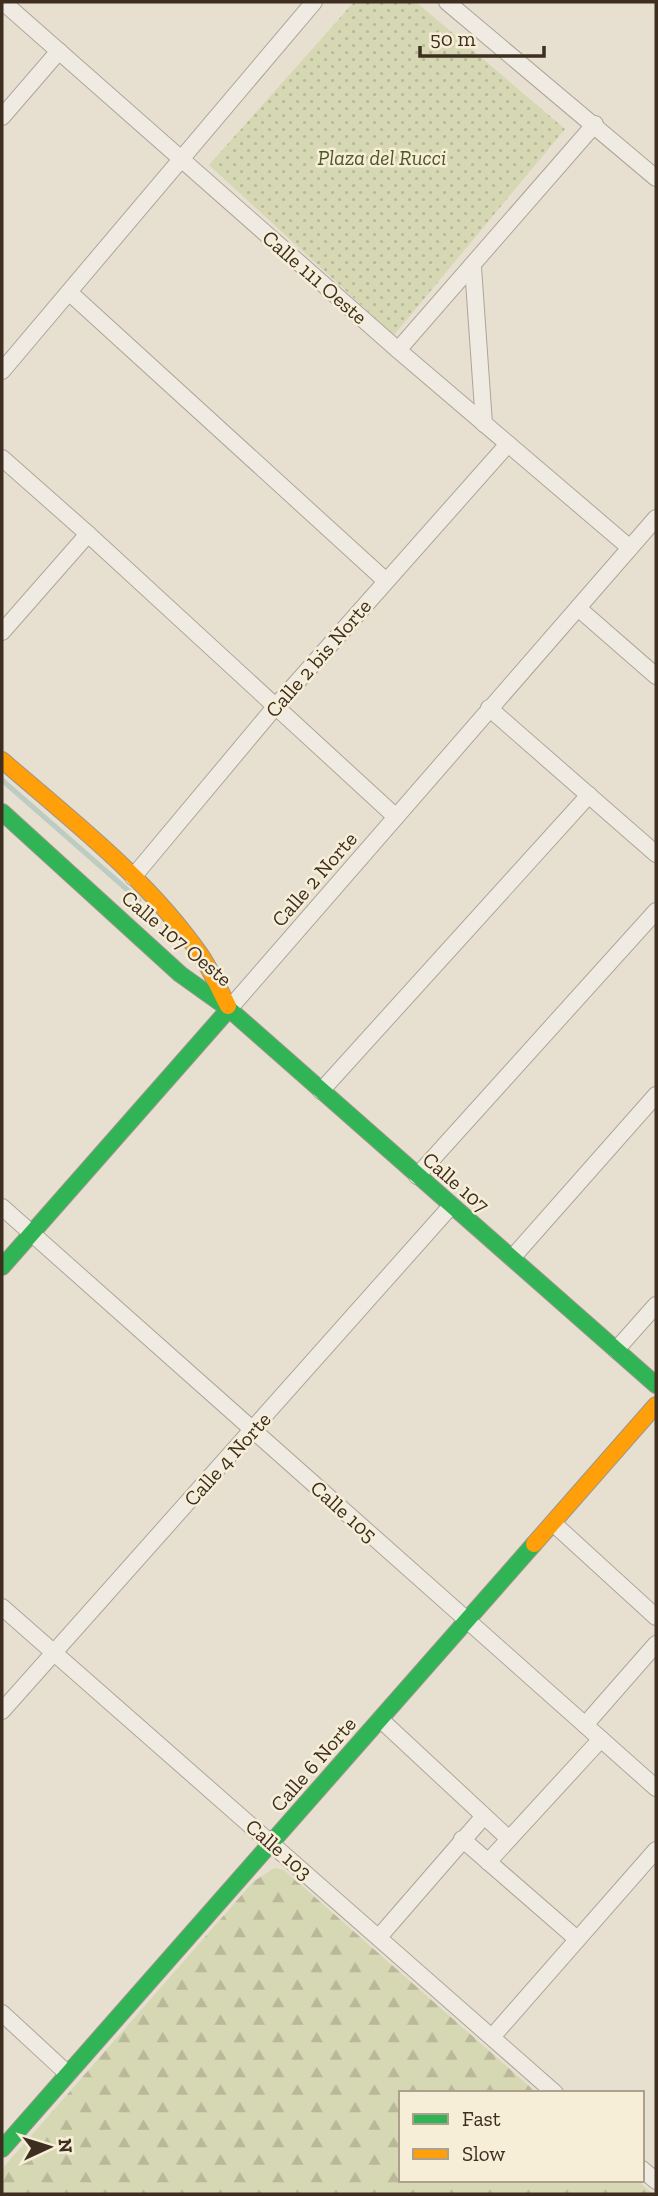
<svg xmlns="http://www.w3.org/2000/svg" width="658" height="2196" viewBox="0 0 658 2196" font-family="'Zilla Slab',serif">
	<style>
		.forest { fill: url(#forest-firs) }
		.park { fill: url(#park-dots) }
		.lines { fill: none; stroke-linecap: round; stroke-linejoin: round }
		.stream { stroke: #bcccc2; stroke-width: 5 }
		.street-casing { stroke: #ada599; stroke-width: 18 }
		.fast-casing { stroke: #9c958a; stroke-width: 18 }
		.slow-casing { stroke: #9c958a; stroke-width: 18 }
		.street { stroke: #efebe3; stroke-width: 16 }
		.fast { stroke: #30b455; stroke-width: 16 }
		.slow { stroke: #ff9f0a; stroke-width: 16 }
		.labels { text-anchor: middle; dominant-baseline: central; stroke-width: 5; stroke-linejoin: round; paint-order: stroke }
		.park-label { font-size: 21px; font-style: italic; fill: #4d5a26; stroke: #f7eed8 }
		.street-label { font-size: 21px; fill: #3d2e20; stroke: #f7eed8 }
	</style>
	<defs>
		<pattern id="forest-firs" width="22" height="20" patternUnits="userSpaceOnUse" patternTransform="scale(1.75)"><rect width="22" height="20" fill="#d6d7b3"/><path d="M5 1l3.5 6h-7zM16 11l3.5 6h-7z" fill="#b9b99a"/></pattern>
		<pattern id="park-dots" width="8" height="8" patternUnits="userSpaceOnUse" patternTransform="scale(1.75)"><rect width="8" height="8" fill="#d6d7b3"/><path d="M2 2h.1M6 6h.1" fill="none" stroke="#b9b99a" stroke-width="1.8" stroke-linecap="round"/></pattern>
	</defs>
	<rect width="100%" height="100%" fill="#e7e0d1"/>
	<polygon class="forest" points="274,1868 284,1870 537,2093 401,2093 401,2180 637,2180 653,2194 2,2194 2,2169 253,1882"/>
	<polygon class="park" points="354,2 416,2 565,129 394,335 209,165"/>
	<g class="lines">
		<polyline class="stream" points="2,780 139,900"/>
		<defs>
			<g id="street">
				<polyline points="3,2 398,350 630,548"/>
				<polyline points="447,2 656,178"/>
				<polyline points="2,117 59,51"/>
				<polyline points="473,267 484,424"/>
				<polyline points="70,293 386,581"/>
				<polyline points="398,350 595,124"/>
				<polyline points="2,371 314,2"/>
				<polyline points="2,458 88,534 396,817"/>
				<polyline points="578,608 656,676"/>
				<polyline points="2,632 88,534"/>
				<polyline points="489,708 656,854"/>
				<polyline points="133,877 275,707 508,444"/>
				<polyline points="229,1009 656,518"/>
				<polyline points="321,1091 589,795"/>
				<polyline points="417,1176 656,911"/>
				<polyline points="2,1207 656,1788"/>
				<polyline points="512,1258 656,1095"/>
				<polyline points="616,1350 656,1305"/>
				<polyline points="553,1523 656,1617"/>
				<polyline points="2,1607 555,2093"/>
				<polyline points="2,1711 451,1206"/>
				<polyline points="380,1719 509,1839"/>
				<polyline points="585,1725 656,1644"/>
				<polyline points="462,1839 577,1939"/>
				<polyline points="488,1862 601,1739"/>
				<polyline points="379,1937 484,1816"/>
				<polyline points="2,2013 68,2074"/>
				<polyline points="492,2037 656,1850"/>
				<polyline points="642,2169 656,2181"/>
			</g>
			<g id="fast">
				<polyline points="2,812 180,974 229,1009 656,1385"/>
				<polyline points="2,1267 229,1009"/>
				<polyline points="2,2149 534,1544"/>
			</g>
			<g id="slow">
				<path d="M2,760C71,820 147,878 200,954C211,970 219,989 228,1006"/>
				<polyline points="534,1544 656,1405"/>
			</g>
		</defs>
		<use href="#street" class="street-casing"/>
		<use href="#fast" class="fast-casing"/>
		<use href="#slow" class="slow-casing"/>
		<use href="#street" class="street"/>
		<use href="#fast" class="fast"/>
		<use href="#slow" class="slow"/>
	</g>
	<g class="labels">
		<g class="park-label">
			<text x="382" y="157">Plaza del Rucci</text>
		</g>
		<g class="street-label">
			<text transform="translate(315 277) rotate(41)">Calle 111 Oeste</text>
			<text transform="translate(318 658) rotate(-49)">Calle 2 bis Norte</text>
			<text transform="translate(314 879) rotate(-49)">Calle 2 Norte</text>
			<text transform="translate(177 938) rotate(40)">Calle 107 Oeste</text>
			<text transform="translate(456 1182) rotate(41)">Calle 107</text>
			<text transform="translate(227 1459) rotate(-48)">Calle 4 Norte</text>
			<text transform="translate(344 1511) rotate(42)">Calle 105</text>
			<text transform="translate(313 1764) rotate(-49)">Calle 6 Norte</text>
			<text transform="translate(279 1849) rotate(41)">Calle 103</text>
		</g>
	</g>
	<rect width="658" height="2196" fill="none" stroke="#3d2e20" stroke-width="7"/>
	<rect x="399" y="2091" width="245" height="91" fill="#f7eed8" stroke="#ada18e" stroke-width="2"/>
	<rect x="413" y="2114" width="35" height="10" fill="#30b455" stroke="#ada18e" stroke-width="2"/>
	<text x="462" y="2126" font-size="21" fill="#3d2e20">Fast</text>
	<rect x="413" y="2149" width="35" height="10" fill="#ff9f0a" stroke="#ada18e" stroke-width="2"/>
	<text x="462" y="2161" font-size="21" fill="#3d2e20">Slow</text>
	<g transform="translate(49 2147) rotate(86)" stroke="#f7eed8" stroke-width="5" paint-order="stroke">
	<path d="M0-5L12 26L0 18L-12 26Z" fill="#3d2e20"/>
	<text y="-10" font-size="19" font-weight="bold" text-anchor="middle" fill="#3d2e20">N</text>
	</g>
	<path d="M420 46v10h124v-10" fill="none" stroke="#3d2e20" stroke-width="3.5"/>
	<text x="430" y="46" font-size="21" fill="#3d2e20" stroke="#f7eed8" stroke-width="5" paint-order="stroke">50 m</text>
</svg>
